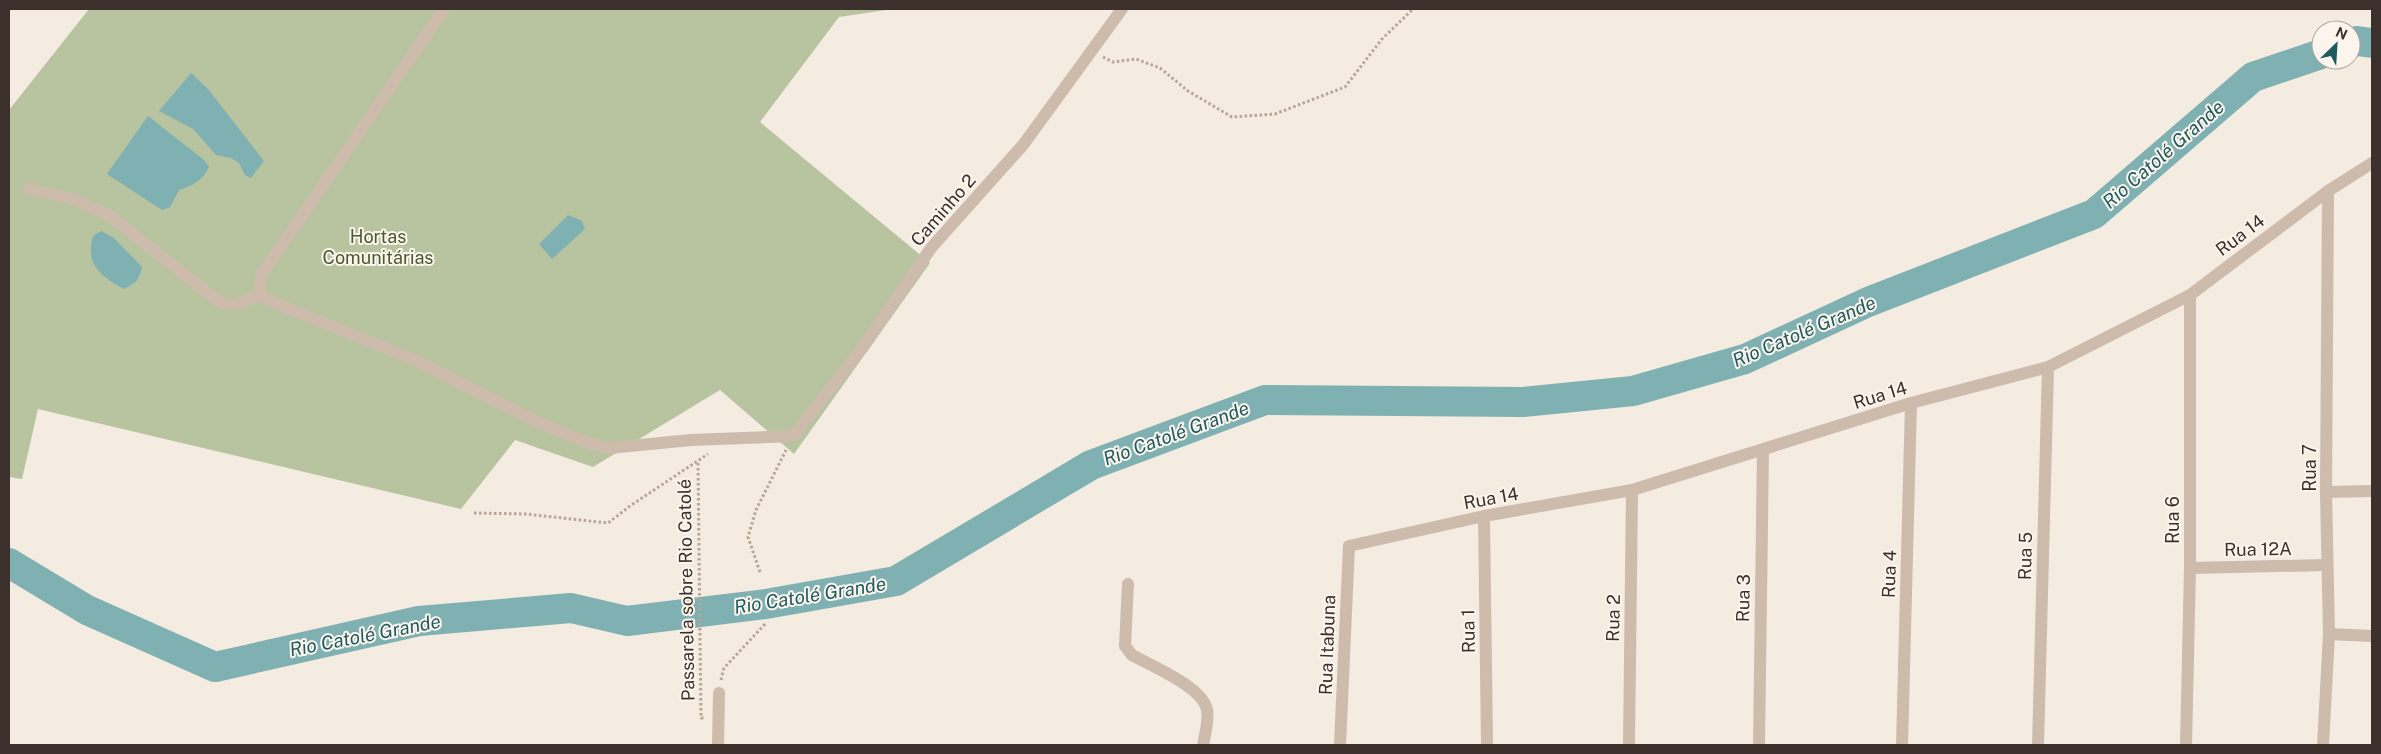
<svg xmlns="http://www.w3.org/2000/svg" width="2381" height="754" viewBox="0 0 2381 754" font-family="'Public Sans',sans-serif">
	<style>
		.green { fill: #b8c4a0 }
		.water { fill: #7fb0b2 }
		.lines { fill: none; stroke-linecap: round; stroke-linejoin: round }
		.river { stroke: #7fb0b2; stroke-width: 30 }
		.path { stroke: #b9a596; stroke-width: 3; stroke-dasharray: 2.5 2.5; stroke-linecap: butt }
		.minor { stroke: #cdbbac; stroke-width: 12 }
		.labels { text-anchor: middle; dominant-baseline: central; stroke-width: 4; stroke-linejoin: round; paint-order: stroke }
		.street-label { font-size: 18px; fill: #3b302b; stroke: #fbf5ee }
		.park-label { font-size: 18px; fill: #4a5a2e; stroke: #fbf5ee }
		.water-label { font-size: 19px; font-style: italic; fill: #1f5a5e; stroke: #fbf5ee }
	</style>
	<rect width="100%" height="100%" fill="#f4ebe1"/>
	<polygon class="green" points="89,9 893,9 839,17 760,122 930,263 794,454 720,390 593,467 515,440 461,509 38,409 22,479 9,477 9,110"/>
	<g class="water">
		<polygon points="191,73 208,89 264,161 251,178 245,175 239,163 231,158 216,155 193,129 159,111"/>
		<path d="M148,116L204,160L209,167C203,180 192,186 179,190L170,207L162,210L107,174Z"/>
		<polygon points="568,215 582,221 585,229 552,259 539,244"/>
		<path d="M101,231L114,238L142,267C139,280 136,283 124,289C100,276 85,264 93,236Z"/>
	</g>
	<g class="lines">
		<g class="river">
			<polyline points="2351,43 2357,41 2372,43"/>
			<polyline points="9,563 87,610 215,667 419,621 571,608 627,621 766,604 896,581 1091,465 1265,400 1523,402 1633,391 1745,359 1868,302 2094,214 2253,77 2321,54"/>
		</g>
		<g class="path">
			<polyline points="1103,57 1113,62 1136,59 1160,68 1188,91 1232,117 1275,114 1345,87 1382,39 1413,9"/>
			<polyline points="698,463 701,718 706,718"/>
			<polyline points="474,513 526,514 608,523 630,506 708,454"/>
			<polyline points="760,572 748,537 756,510 786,450"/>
			<polyline points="721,680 724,668 766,623"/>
		</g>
		<g class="minor">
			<path d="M444,9L262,274C259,285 256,292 266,299L419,362L537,422L591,444L609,448L691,440L793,436L863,347L931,248L1023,145L1122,9"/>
			<polyline points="29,189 70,198 109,215 218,301 232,305 261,295"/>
			<polyline points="2326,492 2372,491"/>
			<polyline points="1484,516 1487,745"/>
			<polyline points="2190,568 2327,565"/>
			<path d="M1128,584L1125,646L1132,655C1152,666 1203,687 1207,710C1209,720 1205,735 1203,745"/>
			<polyline points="2329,634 2372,636"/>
			<polyline points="718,745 719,693"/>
			<polyline points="1340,745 1349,546 1484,516 1632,490 1911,403 2048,367 2190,295 2328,191 2372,163"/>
			<polyline points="1629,745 1632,490"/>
			<polyline points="1759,745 1763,450"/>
			<polyline points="1902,745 1911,403"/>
			<polyline points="2038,745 2048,367"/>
			<polyline points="2186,745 2190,568 2190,295"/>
			<polyline points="2323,745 2329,634 2326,492 2328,191"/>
		</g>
	</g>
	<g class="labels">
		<g class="street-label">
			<text transform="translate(943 210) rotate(-49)">Caminho 2</text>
			<text transform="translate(2240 235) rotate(-37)">Rua 14</text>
			<text transform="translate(1880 395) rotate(-17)">Rua 14</text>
			<text transform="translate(2309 468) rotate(-90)">Rua 7</text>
			<text transform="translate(1491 498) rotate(-10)">Rua 14</text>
			<text transform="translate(2172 520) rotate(-90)">Rua 6</text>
			<text transform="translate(2258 549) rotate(-1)">Rua 12A</text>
			<text transform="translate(2025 556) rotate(-89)">Rua 5</text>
			<text transform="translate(1889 574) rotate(-88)">Rua 4</text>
			<text transform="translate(686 590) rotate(-91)">Passarela sobre Rio Catolé</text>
			<text transform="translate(1743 598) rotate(-89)">Rua 3</text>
			<text transform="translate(1613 618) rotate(-89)">Rua 2</text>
			<text transform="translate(1468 631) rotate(-91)">Rua 1</text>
			<text transform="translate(1327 645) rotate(-88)">Rua Itabuna</text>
		</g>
		<g class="park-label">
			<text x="378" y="236">Hortas<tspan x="378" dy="21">Comunitárias</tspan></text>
		</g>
		<g class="water-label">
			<text transform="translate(2163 154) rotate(-41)">Rio Catolé Grande</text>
			<text transform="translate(1804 331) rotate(-23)">Rio Catolé Grande</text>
			<text transform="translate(1176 433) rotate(-20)">Rio Catolé Grande</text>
			<text transform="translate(810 595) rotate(-9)">Rio Catolé Grande</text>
			<text transform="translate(365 635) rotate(-11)">Rio Catolé Grande</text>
		</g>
	</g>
	<rect width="2381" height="754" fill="none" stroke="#3b302b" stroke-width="20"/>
	<g transform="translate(2336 45) rotate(25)"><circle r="24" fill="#fbf5ee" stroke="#aea6a0"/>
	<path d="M0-4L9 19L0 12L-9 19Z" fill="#1f5a5e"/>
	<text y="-8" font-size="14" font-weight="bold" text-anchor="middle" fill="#3b302b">N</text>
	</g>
</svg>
